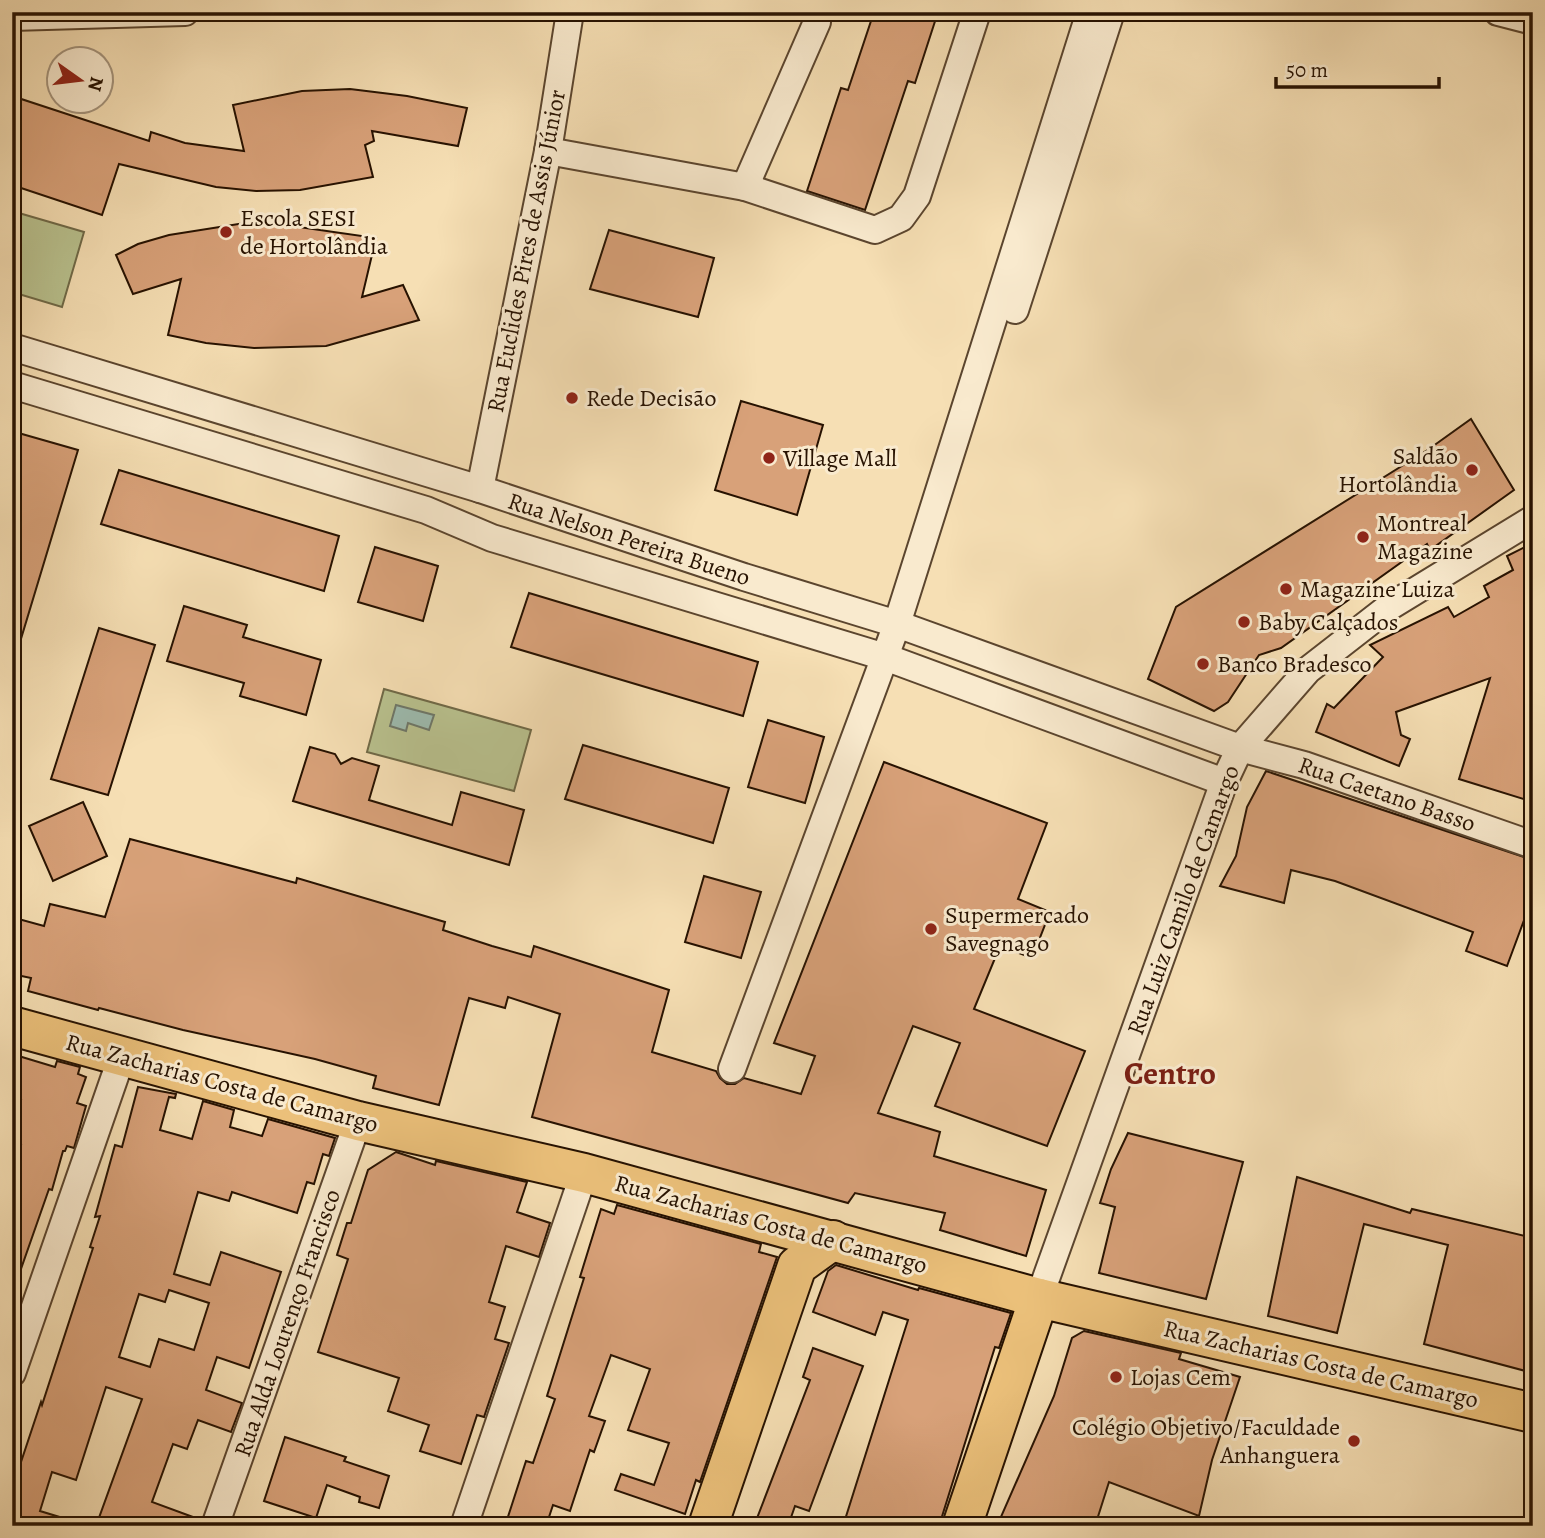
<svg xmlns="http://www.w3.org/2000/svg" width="1545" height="1538" viewBox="0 0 1545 1538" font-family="Alegreya,serif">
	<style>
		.green { fill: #b9c28f; stroke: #706a48; stroke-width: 2 }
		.water { fill: #9dbcb0; stroke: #6e786a; stroke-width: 2 }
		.building { fill: #d8a179; stroke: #271201; stroke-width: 2; fill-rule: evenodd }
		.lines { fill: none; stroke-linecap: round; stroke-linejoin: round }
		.street-casing { stroke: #5b452e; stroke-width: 30 }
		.primary-casing { stroke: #271201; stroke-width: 42 }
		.street { stroke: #f9eace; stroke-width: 26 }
		.primary { stroke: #ebc07a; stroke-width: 38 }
		.poi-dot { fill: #8f2418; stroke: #f9eace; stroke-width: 2.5 }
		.labels { text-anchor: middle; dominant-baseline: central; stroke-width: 6; stroke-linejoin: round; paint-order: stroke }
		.poi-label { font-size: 24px; fill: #271201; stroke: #f9eace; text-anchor: start }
		.street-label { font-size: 24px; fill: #271201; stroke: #f9eace }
		.district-label { font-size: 32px; font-weight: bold; fill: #7a1f14; stroke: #f9eace }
	</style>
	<rect width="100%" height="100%" fill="#f6dfb4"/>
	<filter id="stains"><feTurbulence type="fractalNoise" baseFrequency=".00286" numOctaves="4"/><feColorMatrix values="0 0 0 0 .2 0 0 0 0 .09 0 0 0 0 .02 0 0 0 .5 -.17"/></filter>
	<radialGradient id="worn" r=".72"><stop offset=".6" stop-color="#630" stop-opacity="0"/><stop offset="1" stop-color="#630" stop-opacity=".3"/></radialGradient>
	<g class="green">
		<polygon points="12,211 84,232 62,307 12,292"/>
		<polygon points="384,689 531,730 514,791 367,752"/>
	</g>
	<polygon class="water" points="396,705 434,715 429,730 408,723 406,731 390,726"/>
	<g class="building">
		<polygon points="874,12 938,12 915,83 908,81 865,210 807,191 841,88 848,90"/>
		<polygon points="350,89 407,96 467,108 458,146 372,131 374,141 365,145 373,177 300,190 256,191 216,187 119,164 102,215 12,185 12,96 149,141 151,132 185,143 244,151 233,105 302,91"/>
		<polygon points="257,221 376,238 362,297 403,285 419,320 326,346 254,348 206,343 168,335 181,279 133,294 116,255 138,244 169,235"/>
		<polygon points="609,230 714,258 698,317 590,289"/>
		<polygon points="741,401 823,425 797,515 715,490"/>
		<polygon points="1471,419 1514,490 1430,550 1427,544 1281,648 1259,655 1228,702 1214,711 1148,679 1176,607 1429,449"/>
		<polygon points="15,432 78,450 17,652 12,651 12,440"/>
		<polygon points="119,470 339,536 324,591 101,524"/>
		<polygon points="1533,543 1533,802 1459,779 1490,678 1396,712 1401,735 1410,739 1399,766 1316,732 1327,704 1334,708 1383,657 1370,645 1448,607 1454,617 1489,597 1484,586 1513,570 1507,556"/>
		<polygon points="375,547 438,566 423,621 358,602"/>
		<polygon points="529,593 758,662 743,716 511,647"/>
		<polygon points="184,606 247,625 243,637 321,660 306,715 240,696 244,683 167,661"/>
		<polygon points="99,628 155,645 108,795 51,779"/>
		<polygon points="768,720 824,737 805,803 748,787"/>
		<polygon points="583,745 729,788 713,843 565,799"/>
		<polygon points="310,747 335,754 341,764 352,758 379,766 369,800 452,825 461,792 524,810 509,865 293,801"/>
		<polygon points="884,762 1047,823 1018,899 1050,912 1032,958 1000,946 974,1009 1085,1051 1047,1146 935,1106 960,1043 913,1026 878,1113 940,1132 934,1156 1046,1190 1026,1256 940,1230 945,1213 855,1193 848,1203 532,1117 560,1014 508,997 505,1008 469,998 439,1105 373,1088 376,1076 315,1059 183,1030 99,1008 98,1010 28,991 31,978 12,974 15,918 44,926 50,904 105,917 130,839 296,883 297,878 445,922 443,930 492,946 531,957 534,946 669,990 652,1052 716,1071 720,1078 727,1084 735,1084 744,1078 801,1094 815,1056 774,1043"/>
		<polygon points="1266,771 1533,860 1533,896 1507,966 1466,951 1473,932 1335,881 1291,870 1284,903 1220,886 1236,856 1247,807"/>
		<polygon points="83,802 107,856 53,881 29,826"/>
		<polygon points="704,876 761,892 741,958 685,942"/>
		<polygon points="12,1054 55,1067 57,1061 80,1067 78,1074 86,1077 77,1103 86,1106 74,1148 67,1146 65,1151 63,1151 52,1190 49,1189 15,1286 12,1286 12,1177 21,1145 12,1142 12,1132 21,1100 12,1097"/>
		<path d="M138,1087L176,1094L175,1098L169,1097L160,1130L192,1139L203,1101L234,1110L230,1127L262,1136L268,1119L335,1138L329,1156L323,1154L314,1184L307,1182L297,1213L232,1192L229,1201L198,1192L174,1274L210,1285L221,1252L281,1272L249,1368L217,1357L206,1390L242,1403L231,1432L198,1420L187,1449L173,1444L152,1502L201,1520L200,1526H154L137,1520L135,1526H96L142,1399L106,1387L76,1480L52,1472L40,1511L76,1522L75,1526H12V1459L21,1462L41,1402L42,1405L93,1248L90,1247L100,1216L95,1217L115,1145L122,1147ZM169,1290L209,1303L194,1350L159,1339L150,1367L119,1357L139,1294L165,1302Z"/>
		<polygon points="1128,1133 1243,1162 1206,1299 1099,1273 1115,1207 1100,1203 1111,1169"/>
		<polygon points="396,1152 435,1165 436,1161 527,1182 517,1212 550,1223 539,1257 506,1246 489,1302 505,1307 495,1339 509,1343 484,1417 477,1415 461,1464 420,1451 429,1425 388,1411 399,1378 318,1352 348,1259 337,1255 347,1223 351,1223 368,1170"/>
		<polygon points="1297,1177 1410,1213 1412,1209 1533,1238 1533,1373 1424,1344 1448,1245 1364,1224 1337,1333 1268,1316"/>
		<polygon points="617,1205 761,1244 759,1252 777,1257 700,1482 696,1480 685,1514 615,1490 621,1474 654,1485 669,1443 628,1430 650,1369 611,1355 589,1416 605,1421 594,1452 590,1450 570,1511 553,1505 546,1526 505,1526 526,1461 533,1463 555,1399 547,1396 584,1278 580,1277 601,1209 614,1214"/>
		<polygon points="836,1265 918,1290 919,1288 1011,1313 999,1348 995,1347 939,1526 843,1526 908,1320 883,1312 875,1335 813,1312 828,1271"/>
		<polygon points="1084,1331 1181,1353 1179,1359 1240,1377 1212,1460 1199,1516 1109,1482 1095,1526 997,1526 1054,1396 1072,1338"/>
		<polygon points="813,1348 863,1366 809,1511 795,1506 788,1526 754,1526 810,1380 803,1377"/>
		<polygon points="285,1437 346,1457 344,1461 389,1476 379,1508 359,1502 360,1497 327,1485 316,1518 264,1501"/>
	</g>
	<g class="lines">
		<defs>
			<g id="street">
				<polyline points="1498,12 1533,21"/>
				<polyline points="12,17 185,12"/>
				<polyline points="548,151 745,187 875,230 901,218 917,196 977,12"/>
				<polyline points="745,187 817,22"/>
				<polyline points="1015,310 1111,12"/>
				<polyline points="12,347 480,489 744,577 897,624 1240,748 1304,765 1533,845"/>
				<polyline points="12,385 426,510 492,538 885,657 1224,782"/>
				<polyline points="480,489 548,151 570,12"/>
				<polyline points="732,1069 897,624 1090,12"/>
				<polyline points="1039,1298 1224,782 1240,748 1308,670 1389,607 1533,519"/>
				<polyline points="12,1373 122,1056"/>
				<polyline points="215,1526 358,1121"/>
				<polyline points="464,1526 584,1173"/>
			</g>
			<g id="primary">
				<polyline points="12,1026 358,1121 584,1173 1039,1298 1533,1413"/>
				<polyline points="708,1526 797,1266 833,1240"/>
				<polyline points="962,1526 1039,1298"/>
			</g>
		</defs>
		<use href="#street" class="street-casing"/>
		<use href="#primary" class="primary-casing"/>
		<use href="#street" class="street"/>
		<use href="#primary" class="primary"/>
	</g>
	<g class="poi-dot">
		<circle cx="226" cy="232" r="7"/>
		<circle cx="572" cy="398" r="7"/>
		<circle cx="769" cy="458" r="7"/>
		<circle cx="1472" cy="470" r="7"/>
		<circle cx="1363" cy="537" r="7"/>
		<circle cx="1286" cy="589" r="7"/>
		<circle cx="1244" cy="622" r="7"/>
		<circle cx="1203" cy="664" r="7"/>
		<circle cx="931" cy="929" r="7"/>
		<circle cx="1116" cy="1377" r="7"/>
		<circle cx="1354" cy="1441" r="7"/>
	</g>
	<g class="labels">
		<g class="poi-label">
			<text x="240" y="218">Escola SESI<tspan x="240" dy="28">de Hortolândia</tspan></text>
			<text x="586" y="398">Rede Decisão</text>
			<text x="1458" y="456" text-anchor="end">Saldão<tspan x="1458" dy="28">Hortolândia</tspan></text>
			<text x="783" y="458">Village Mall</text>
			<text x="1377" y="523">Montreal<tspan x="1377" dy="28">Magazine</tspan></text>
			<text x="1300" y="589">Magazine Luiza</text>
			<text x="1258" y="622">Baby Calçados</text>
			<text x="1217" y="664">Banco Bradesco</text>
			<text x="945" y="915">Supermercado<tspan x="945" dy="28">Savegnago</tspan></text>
			<text x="1130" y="1377">Lojas Cem</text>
			<text x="1340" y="1427" text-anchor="end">Colégio Objetivo/Faculdade<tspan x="1340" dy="28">Anhanguera</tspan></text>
		</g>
		<g class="street-label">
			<text transform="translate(526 251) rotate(-79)">Rua Euclides Pires de Assis Júnior</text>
			<text transform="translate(629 539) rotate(18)">Rua Nelson Pereira Bueno</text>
			<text transform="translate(1387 794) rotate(19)">Rua Caetano Basso</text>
			<text transform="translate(1183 900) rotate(-70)">Rua Luiz Camilo de Camargo</text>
			<text transform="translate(222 1083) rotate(15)">Rua Zacharias Costa de Camargo</text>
			<text transform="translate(771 1224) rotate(15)">Rua Zacharias Costa de Camargo</text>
			<text transform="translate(287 1323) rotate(-71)">Rua Alda Lourenço Francisco</text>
			<text transform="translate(1321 1364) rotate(13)">Rua Zacharias Costa de Camargo</text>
		</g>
		<g class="district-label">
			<text x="1170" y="1073">Centro</text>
		</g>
	</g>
	<rect width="1545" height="1538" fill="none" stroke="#f6dfb4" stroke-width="42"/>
	<rect x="14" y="14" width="1517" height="1510" fill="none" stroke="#271201" stroke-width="3.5"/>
	<rect x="21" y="21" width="1503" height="1496" fill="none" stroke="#271201" stroke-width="2"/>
	<g transform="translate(80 80) rotate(104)"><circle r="33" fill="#f9eace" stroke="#a5947c" stroke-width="2"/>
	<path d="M0-5L12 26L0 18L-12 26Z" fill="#8f2418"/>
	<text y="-10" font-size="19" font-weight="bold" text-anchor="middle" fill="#271201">N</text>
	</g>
	<path d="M1276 77v10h163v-10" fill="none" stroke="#271201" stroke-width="3.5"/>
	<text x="1286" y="77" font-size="21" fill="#271201" stroke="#f9eace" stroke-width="5" paint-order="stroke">50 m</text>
	<rect width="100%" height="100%" filter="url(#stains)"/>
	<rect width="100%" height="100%" fill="url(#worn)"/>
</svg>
